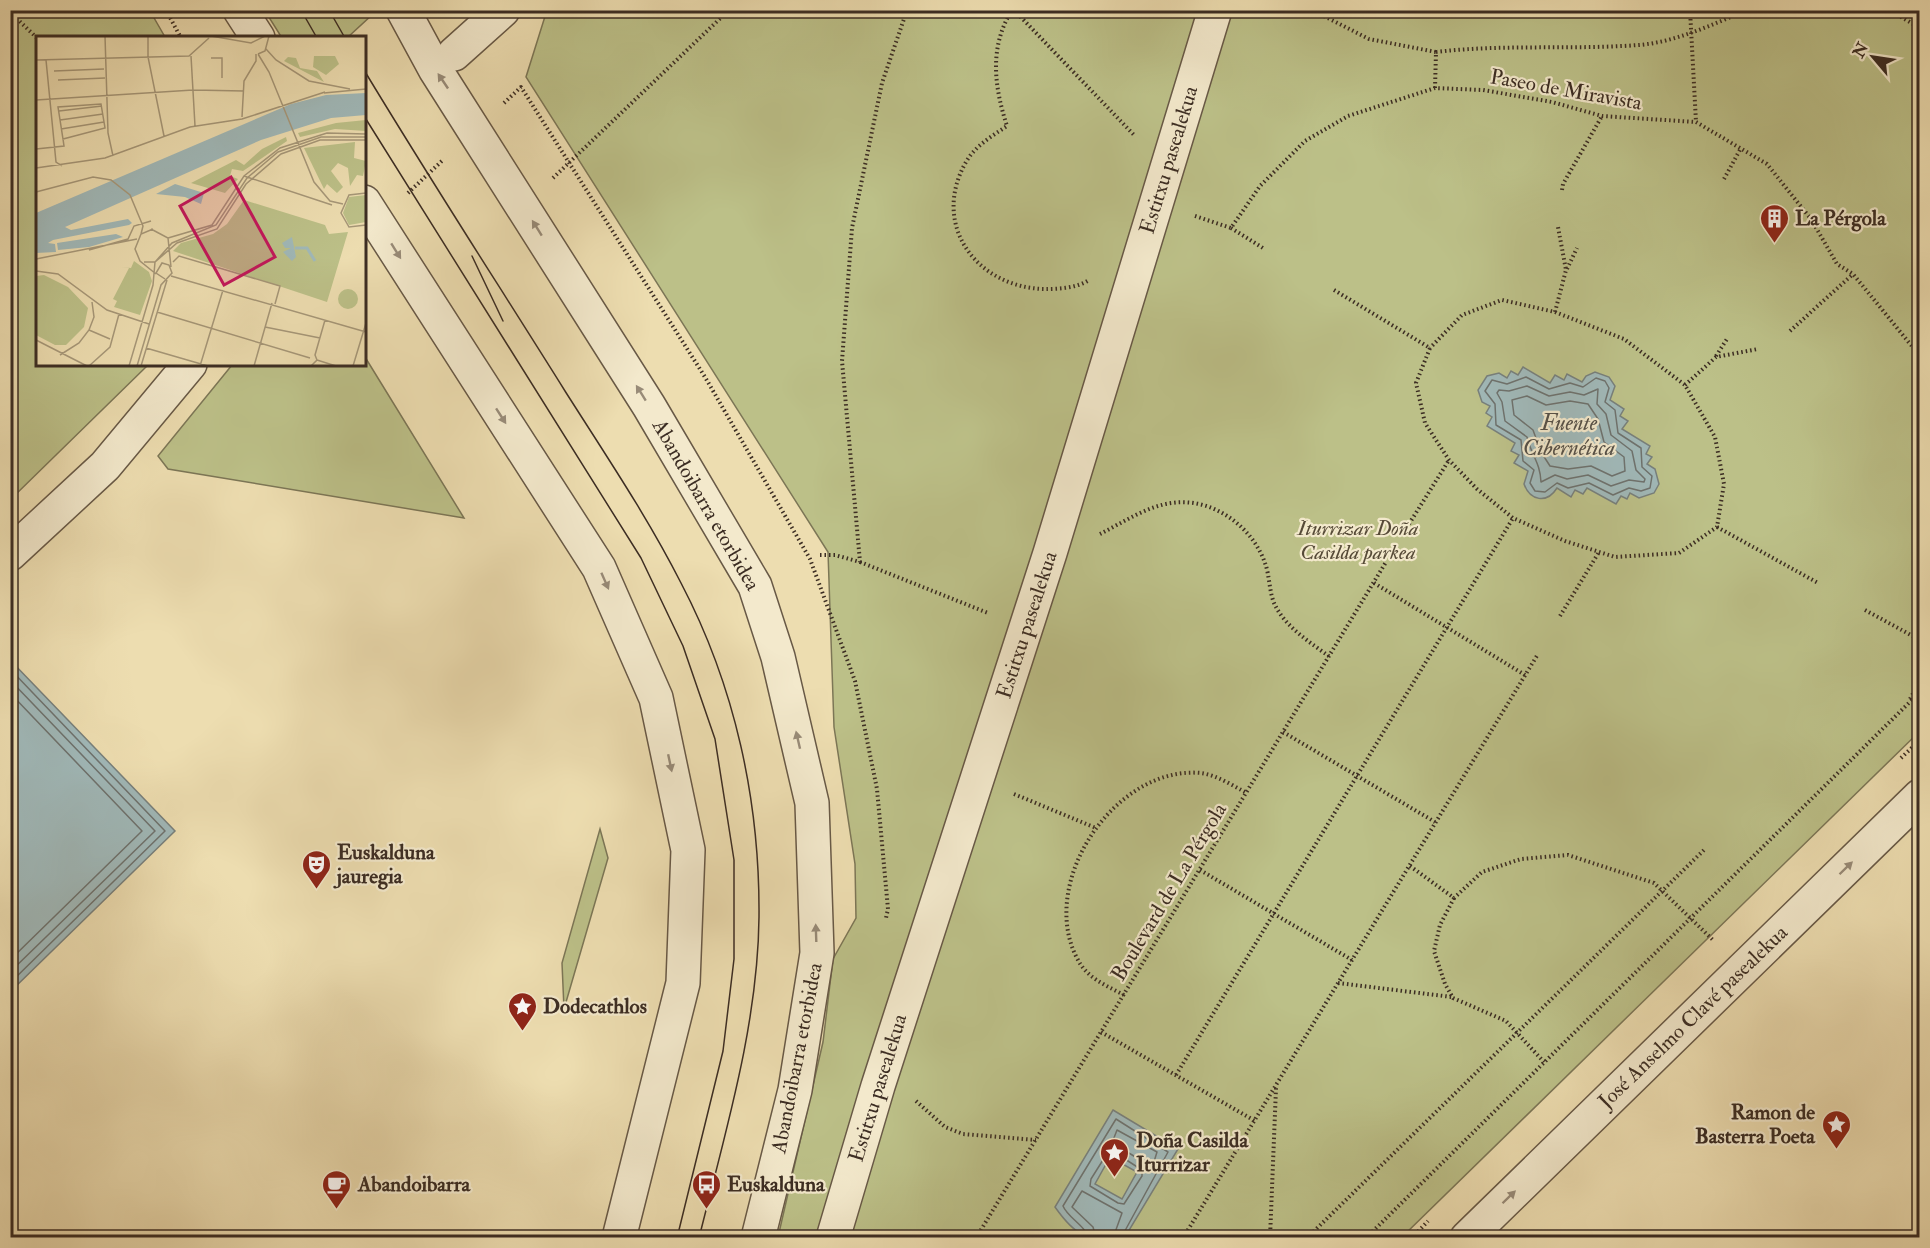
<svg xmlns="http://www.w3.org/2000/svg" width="1930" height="1248" viewBox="0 0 1930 1248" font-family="'IM FELL Double Pica',serif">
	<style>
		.green { fill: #bcc088; stroke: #7c7656; stroke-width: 1.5 }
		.water { fill: #a0b8b8; stroke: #78807c; stroke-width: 1.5; fill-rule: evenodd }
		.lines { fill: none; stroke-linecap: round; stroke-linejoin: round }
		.shore { stroke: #6e726e; stroke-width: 1.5 }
		.minor-casing { stroke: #685946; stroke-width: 36 }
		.path { stroke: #3c2d23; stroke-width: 4; stroke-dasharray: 1.5 3; stroke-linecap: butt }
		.minor { stroke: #f3e9cc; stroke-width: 33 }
		.tram { stroke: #3c2d23; stroke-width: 1.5 }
		.oneway { fill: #988b78 }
		.labels { text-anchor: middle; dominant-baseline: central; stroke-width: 4.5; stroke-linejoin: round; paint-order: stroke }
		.street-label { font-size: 21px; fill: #3c2d23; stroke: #f3e9cc }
		.poi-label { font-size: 21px; font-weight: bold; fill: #3c2d23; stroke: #f3e9cc; text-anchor: start }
		.park-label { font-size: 21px; font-style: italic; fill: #564a37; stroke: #f3e9cc }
		.water-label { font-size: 22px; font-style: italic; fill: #555048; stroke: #f3e9cc }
		.inset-river { fill: none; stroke: #a0b8b8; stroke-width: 3 }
		.inset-road { fill: none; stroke: #a69778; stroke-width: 1.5 }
		.view { fill: #c2185b; fill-opacity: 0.15; stroke: #c2185b; stroke-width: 3 }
		.inset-edge { fill: none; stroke: #3c2d23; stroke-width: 3 }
	</style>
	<rect width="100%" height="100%" fill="#edddb0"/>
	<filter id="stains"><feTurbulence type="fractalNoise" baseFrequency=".00333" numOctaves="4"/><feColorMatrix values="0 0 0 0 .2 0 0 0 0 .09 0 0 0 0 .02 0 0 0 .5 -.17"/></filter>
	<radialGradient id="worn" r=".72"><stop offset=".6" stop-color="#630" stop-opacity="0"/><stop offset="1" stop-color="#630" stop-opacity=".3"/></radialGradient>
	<g class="green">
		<polygon points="11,10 150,11 165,37 38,38 38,364 148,365 11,499"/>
		<polygon points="547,10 1919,11 1919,732 1402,1237 778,1237 823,1042 833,959 856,918 855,864 834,727 828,552 526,77"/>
		<polygon points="373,11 374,13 348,37 282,38 265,11"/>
		<polygon points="365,357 464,518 168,469 158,456 232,365 364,364"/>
		<polygon points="600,829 608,858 564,1009 562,963"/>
	</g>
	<g class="water">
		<path d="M1523,367L1550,383L1555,375L1564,380L1567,374L1582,382L1586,376L1595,372L1609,377L1615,386L1610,400L1624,409L1620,416L1628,421L1622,429L1650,446L1646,454L1652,457L1647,464L1655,469L1659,484L1654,493L1639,498L1630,493L1627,499L1621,496L1616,504L1587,488L1583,494L1575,490L1571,497L1557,488C1547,504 1530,501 1524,484L1528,471L1514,463L1519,455L1511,451L1515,443L1487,426L1492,417L1486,413L1490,406L1482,402L1478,390L1487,376L1499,373L1507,378L1511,371L1518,375Z"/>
		<polygon points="11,661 175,831 11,991"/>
		<path d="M1113,1110L1178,1149L1125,1237C1087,1238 1079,1241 1055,1207ZM1110,1157L1137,1172L1122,1199L1095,1184Z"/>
	</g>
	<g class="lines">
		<g class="shore">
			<polygon points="1526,377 1549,389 1570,383 1583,387 1596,378 1605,381 1609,388 1605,402 1615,410 1618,433 1641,448 1642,467 1652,476 1650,488 1641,491 1629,488 1613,495 1589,483 1568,488 1557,483 1545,492 1535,491 1530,483 1534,470 1523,461 1521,440 1496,425 1495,404 1485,391 1492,380 1507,384"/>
			<path d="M1527,386L1549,396L1570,392L1584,395L1598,389L1597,404L1606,414L1611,435L1632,451L1636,470L1645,479L1644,482L1629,480L1611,486L1588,475L1567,479L1555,475L1541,482C1540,462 1532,457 1527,437L1505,421L1502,402L1497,393L1499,390L1509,391Z"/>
			<polygon points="1527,396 1546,405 1570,401 1588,404 1598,419 1604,442 1624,457 1625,471 1612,476 1591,466 1568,469 1550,466 1541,452 1533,430 1514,415 1512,400"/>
			<polyline points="10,669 165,831 10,983"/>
			<polyline points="10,680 155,831 10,972"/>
			<polyline points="10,693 142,831 10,960"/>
			<polygon points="1117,1130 1157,1152 1153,1165 1149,1165 1112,1143"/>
			<polygon points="1108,1152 1114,1152 1142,1170 1142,1176 1124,1204 1118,1203 1090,1186 1091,1179"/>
			<path d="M1088,1238C1086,1226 1068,1218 1063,1206L1116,1119L1168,1152L1121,1238"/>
			<polyline points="1096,1238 1093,1227 1072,1207 1082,1191 1122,1213 1113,1238"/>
		</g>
		<defs>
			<g id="minor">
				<polyline points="240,10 258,38"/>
				<polyline points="403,10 435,69 649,406 755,586 778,657 812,803 817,953 795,1090 758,1238"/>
				<polyline points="454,54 503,10"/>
				<polyline points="364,202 599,568 656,698 688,850 683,983 619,1238"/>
				<polyline points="10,554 105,466 190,364"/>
				<polyline points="833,1238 878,1086 1050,553 1215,10"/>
				<polyline points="1467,1238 1920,796"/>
			</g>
		</defs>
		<use href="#minor" class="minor-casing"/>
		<g class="path">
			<polyline points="166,10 181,38"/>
			<path d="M1012,10C989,47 994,86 1007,126C992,136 975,146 966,162C930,225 977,288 1045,289C1059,289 1077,288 1089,280"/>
			<polyline points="1014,10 1134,135"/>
			<polyline points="1312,10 1369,39 1436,52"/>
			<polyline points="1690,10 1696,122"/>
			<polyline points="1889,10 1920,28"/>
			<polyline points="10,12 38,39"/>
			<path d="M1435,88L1436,52C1503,44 1571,50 1639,45C1676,42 1713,24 1748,10"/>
			<polyline points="504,103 521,87 705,377 810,559 855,681 877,789 888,909 886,918"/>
			<polyline points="553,178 729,10"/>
			<polyline points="1724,179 1741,148"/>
			<polyline points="1562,190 1563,184 1602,116"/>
			<polyline points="408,193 444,159"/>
			<polyline points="1195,216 1231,228 1260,186 1305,141 1348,116 1435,88 1483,90 1552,102 1602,116 1696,122 1767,164 1811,219 1837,264 1853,274 1920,356"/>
			<polyline points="1231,228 1263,248"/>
			<polyline points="1567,269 1577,248"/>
			<polyline points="1334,290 1430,348 1416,383 1425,423 1449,460 1477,489 1513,518 1565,541 1615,557 1679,553 1717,527 1724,484 1715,437 1685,385 1624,339 1555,312 1502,300 1462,315 1430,348"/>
			<polyline points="1555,312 1566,270 1558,227"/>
			<polyline points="1790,331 1853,274"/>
			<polyline points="1716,356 1727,339"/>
			<polyline points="1685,385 1716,357 1758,349"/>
			<polyline points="1409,524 1449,460"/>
			<polyline points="1717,527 1818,583"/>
			<path d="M1100,534C1122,523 1147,506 1172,503C1212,497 1252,526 1265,563C1270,576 1269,595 1276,607C1287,628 1311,643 1330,657"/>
			<polyline points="820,555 835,555 860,562 842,361 852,228 882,83 907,10"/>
			<polyline points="860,562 988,613"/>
			<polyline points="1374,583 1525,675"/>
			<polyline points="1865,610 1920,640"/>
			<polyline points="1560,616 1599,552"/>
			<polyline points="1910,699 1920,681"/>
			<polyline points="1283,732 1435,822"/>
			<polyline points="1901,758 1920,740"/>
			<polyline points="1014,794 1096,828"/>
			<polyline points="1410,866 1454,898 1482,872 1521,859 1568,855 1654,883 1714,941"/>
			<polyline points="1200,870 1352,960"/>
			<polyline points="1454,898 1440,925 1434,951 1445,984 1453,998 1506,1021 1544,1062"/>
			<polyline points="1338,983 1452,997"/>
			<path d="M1124,995C1107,986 1087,978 1078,960C1036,884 1115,765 1201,773C1217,775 1233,786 1247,793"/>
			<polyline points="1101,1032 1255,1121"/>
			<polyline points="1176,1075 1513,518"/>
			<polyline points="916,1101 945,1127 963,1134 1036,1140"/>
			<polyline points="976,1238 1386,562"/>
			<polyline points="1183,1238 1538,654"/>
			<polyline points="1270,1238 1276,1088"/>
			<polyline points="1307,1238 1705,849"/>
			<polyline points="1366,1238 1920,692"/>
			<polyline points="1412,1238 1428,1221"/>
		</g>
		<use href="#minor" class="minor"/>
		<g class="tram">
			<polyline points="301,10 317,38"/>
			<polyline points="329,10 345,38"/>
			<path d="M364,70C429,178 498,284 565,391C605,454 647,516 681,583C735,686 760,801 759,917C758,1025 725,1133 699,1238"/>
			<polyline points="364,116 641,558 683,646 715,739 734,860 734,959 723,1051 677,1238"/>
			<polyline points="472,256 503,321"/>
		</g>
	</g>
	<defs><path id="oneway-solid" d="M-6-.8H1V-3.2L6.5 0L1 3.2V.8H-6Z" transform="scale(1.5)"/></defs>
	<g class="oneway">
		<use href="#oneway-solid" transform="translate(443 81) rotate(-124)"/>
		<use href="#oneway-solid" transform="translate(537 228) rotate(-122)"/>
		<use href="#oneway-solid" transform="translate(396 251) rotate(58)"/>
		<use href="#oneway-solid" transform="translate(641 393) rotate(-122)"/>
		<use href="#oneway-solid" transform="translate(501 416) rotate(57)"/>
		<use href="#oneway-solid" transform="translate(605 581) rotate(66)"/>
		<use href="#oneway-solid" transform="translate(798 740) rotate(-103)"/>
		<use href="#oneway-solid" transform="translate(670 763) rotate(78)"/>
		<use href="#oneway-solid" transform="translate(1846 868) rotate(-44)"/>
		<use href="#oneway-solid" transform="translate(816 933) rotate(-92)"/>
		<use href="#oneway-solid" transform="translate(1509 1197) rotate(-44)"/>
	</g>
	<defs>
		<symbol id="building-pin" viewBox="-11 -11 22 30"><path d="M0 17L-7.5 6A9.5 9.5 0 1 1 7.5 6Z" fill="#8f2418" stroke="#f3e9cc"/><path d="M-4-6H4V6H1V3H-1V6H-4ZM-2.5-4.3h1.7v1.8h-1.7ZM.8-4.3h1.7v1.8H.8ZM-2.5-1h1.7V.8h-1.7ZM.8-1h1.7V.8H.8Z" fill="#fff"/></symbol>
		<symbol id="theatre-pin" viewBox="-11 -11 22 30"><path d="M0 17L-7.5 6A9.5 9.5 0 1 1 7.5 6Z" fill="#8f2418" stroke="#f3e9cc"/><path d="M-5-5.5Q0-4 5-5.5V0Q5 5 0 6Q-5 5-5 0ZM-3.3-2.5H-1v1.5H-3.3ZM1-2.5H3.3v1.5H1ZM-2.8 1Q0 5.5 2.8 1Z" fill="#fff"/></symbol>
		<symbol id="sight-pin" viewBox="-11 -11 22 30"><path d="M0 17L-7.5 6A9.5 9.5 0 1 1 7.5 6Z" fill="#8f2418" stroke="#f3e9cc"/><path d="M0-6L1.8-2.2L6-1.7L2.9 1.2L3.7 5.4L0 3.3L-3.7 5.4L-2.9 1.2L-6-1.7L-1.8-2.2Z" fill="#fff"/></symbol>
		<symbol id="cafe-pin" viewBox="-11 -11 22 30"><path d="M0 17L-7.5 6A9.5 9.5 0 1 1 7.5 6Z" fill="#8f2418" stroke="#f3e9cc"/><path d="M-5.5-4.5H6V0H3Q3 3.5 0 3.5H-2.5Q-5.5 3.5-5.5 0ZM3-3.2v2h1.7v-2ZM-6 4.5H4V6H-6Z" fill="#fff"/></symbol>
		<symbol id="bus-pin" viewBox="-11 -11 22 30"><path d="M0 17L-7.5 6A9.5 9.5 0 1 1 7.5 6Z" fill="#8f2418" stroke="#f3e9cc"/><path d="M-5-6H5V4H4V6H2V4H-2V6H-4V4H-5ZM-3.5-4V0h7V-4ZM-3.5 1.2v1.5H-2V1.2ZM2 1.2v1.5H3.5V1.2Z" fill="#fff"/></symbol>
	</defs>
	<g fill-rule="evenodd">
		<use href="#building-pin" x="1758" y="202" width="33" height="45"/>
		<use href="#theatre-pin" x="300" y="848" width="33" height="45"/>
		<use href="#sight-pin" x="506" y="990" width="33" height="45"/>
		<use href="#sight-pin" x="1820" y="1108" width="33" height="45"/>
		<use href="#sight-pin" x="1098" y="1136" width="33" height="45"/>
		<use href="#cafe-pin" x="320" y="1168" width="33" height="45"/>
		<use href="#bus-pin" x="690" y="1168" width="33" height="45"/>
	</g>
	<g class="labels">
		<g class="street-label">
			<text transform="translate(1566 90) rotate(10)">Paseo de Miravista</text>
			<text transform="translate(1169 160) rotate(-73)">Estitxu pasealekua</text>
			<text transform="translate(706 505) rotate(60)">Abandoibarra etorbidea</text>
			<text transform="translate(1027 625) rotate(-72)">Estitxu pasealekua</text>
			<text transform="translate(1169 892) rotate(-59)">Boulevard de La Pérgola</text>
			<text transform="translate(1693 1017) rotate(-44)">José Anselmo Clavé pasealekua</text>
			<text transform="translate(797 1058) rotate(-79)">Abandoibarra etorbidea</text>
			<text transform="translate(878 1088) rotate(-73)">Estitxu pasealekua</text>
		</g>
		<g class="poi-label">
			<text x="1795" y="218">La Pérgola</text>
			<text x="337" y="852">Euskalduna<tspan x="337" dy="24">jauregia</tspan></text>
			<text x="543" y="1006">Dodecathlos</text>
			<text x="1815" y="1112" text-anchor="end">Ramon de<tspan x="1815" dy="24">Basterra Poeta</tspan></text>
			<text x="1136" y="1140">Doña Casilda<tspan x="1136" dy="24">Iturrizar</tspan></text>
			<text x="358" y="1184">Abandoibarra</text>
			<text x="727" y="1184">Euskalduna</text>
		</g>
		<g class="park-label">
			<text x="1358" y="528">Iturrizar Doña<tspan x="1358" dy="24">Casilda parkea</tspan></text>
		</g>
		<g class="water-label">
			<text x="1569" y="423">Fuente<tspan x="1569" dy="25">Cibernética</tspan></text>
		</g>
	</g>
	<g transform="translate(36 36)">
		<rect width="330" height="330" fill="#edddb0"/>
		<path d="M299,20L303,28L290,39L277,31L278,20ZM252,21L260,22L264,32L281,35L288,46L248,25ZM330,84V95L299,93L264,101L262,97L300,87ZM250,101L251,105L207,135L196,133L194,140L202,143L189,157L155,147L200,124L208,129L226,113ZM319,106L318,122L330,125L327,140L321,139L314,150L312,132L302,127L295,135L307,151L301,157L291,148L288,153L268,112ZM330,159V186L313,189L307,177L313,161ZM208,164L289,189L293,198L312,196L291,266L137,215L145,207L177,198L191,188ZM98,225L113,236L116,245L104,279L78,271L81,265L77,263L93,232L85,231L95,232ZM8,239L32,251L52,272L48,291L30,309H19L0,299V240ZM302 263a10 10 0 1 1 20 0a10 10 0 1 1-20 0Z" fill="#bcc088"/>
		<path d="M330,57V79L295,82L225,104L29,191L35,194L92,183L96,187L93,189L17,204L12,207L19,208L20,216L0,217V177L255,68L290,59ZM139,148L168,157L165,168L149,161L120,158ZM80,198L87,201L53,211L22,214L21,207ZM256,201L260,221L256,225L247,216L255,212H249L246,207Z" fill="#a0b8b8"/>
		<path class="inset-river" d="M254,80L330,67M89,151L250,82M0,192L85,153M259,212H271L279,225"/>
		<path class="inset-road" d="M69,0L72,97L77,120M112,0V21L128,100M175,0L215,7L229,0M230,13L240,24L273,45L314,53M222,18L233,36L278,146L294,165L307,168M222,18L229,15L233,0M155,20L159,90M175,22H186V42M0,24L153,20L173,2M10,24L20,126L26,130M18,35L68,33M22,44L69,42M288,57L330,53M0,64L157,54L208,55M65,68L69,92L27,103L22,71ZM23,75L66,70M206,81L208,45L220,25V18M24,84L67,78M25,93L68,86M0,113L28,110L27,103M0,132L69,122L154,91L206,83L289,56M208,140L296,169M0,156L57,141L75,144L94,159L107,190L105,198M330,157L313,159L305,177L313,191L330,189M115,193L132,202L135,231M117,193L105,198L99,213L104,225L120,238M132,202L176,189L208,140L244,112L291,97L330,98M53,214L92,203L98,190L115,185M0,223L101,203M108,226H119L141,207L181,193L210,148L245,118L284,104H330M137,226L143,220L244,250L239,268M0,235L22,238L71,274L113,288M135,240L330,296M121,276L274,322M229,291L284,302M53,294L74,303M0,304L51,330M110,312L172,330M24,319L43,307L53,294L58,281L56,266M281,324L300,330M53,330L74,311L83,278M93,330L117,249L119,226L136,207L180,189L211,142L242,116L285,101H330M101,330L125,249L136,237L133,229L126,227L120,237L129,243M105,330L131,244M164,330L187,254M218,330L236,267M275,330L281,324L279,319L289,284M317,330L330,287"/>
		<path class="view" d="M195,141L239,221L188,249L144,170Z"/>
		<rect width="330" height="330" class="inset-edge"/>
	</g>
	<rect width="1930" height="1248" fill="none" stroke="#edddb0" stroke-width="36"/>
	<rect x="12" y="12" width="1906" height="1224" fill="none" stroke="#3c2d23" stroke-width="3"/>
	<rect x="18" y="18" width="1894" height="1212" fill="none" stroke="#3c2d23" stroke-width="1.5"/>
	<g transform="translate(1873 57) rotate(299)" stroke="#f3e9cc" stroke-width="4.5" paint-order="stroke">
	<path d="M0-4.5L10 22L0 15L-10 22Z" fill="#3c2d23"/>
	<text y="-9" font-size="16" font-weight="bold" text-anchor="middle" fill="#3c2d23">N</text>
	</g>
	<rect width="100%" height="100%" filter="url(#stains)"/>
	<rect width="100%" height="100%" fill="url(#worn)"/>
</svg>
